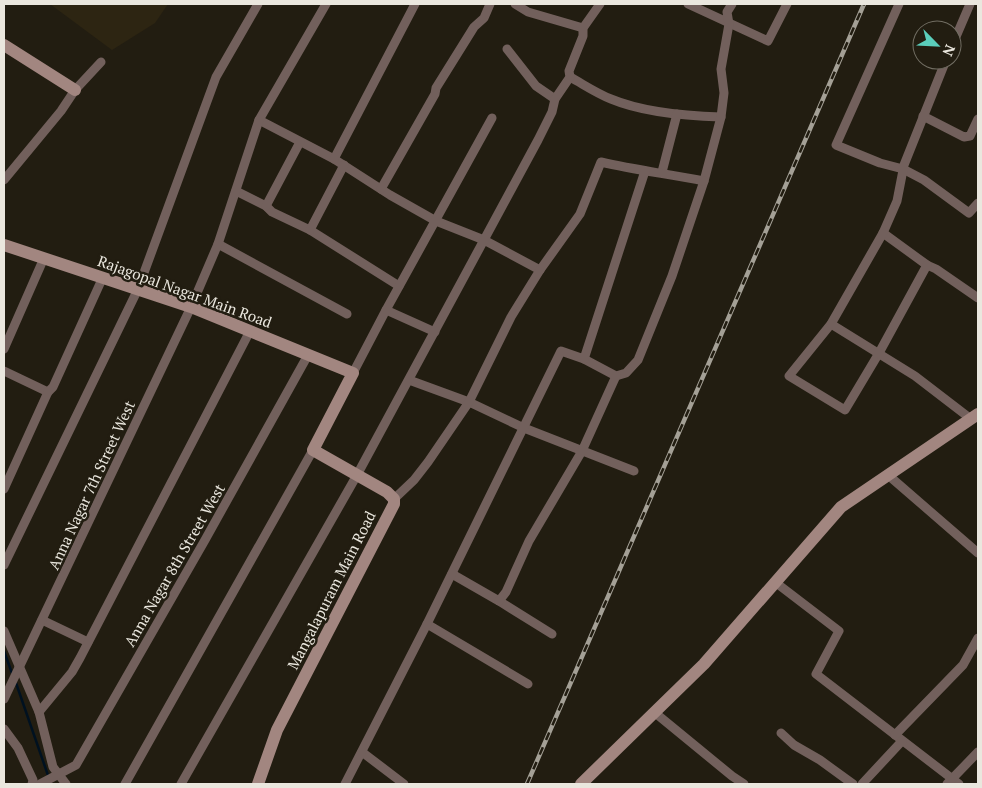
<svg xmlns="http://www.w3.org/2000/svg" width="982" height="788" viewBox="0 0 982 788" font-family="'PT Serif',serif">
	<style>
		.built { fill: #2d2512 }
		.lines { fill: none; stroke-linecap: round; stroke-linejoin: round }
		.stream { stroke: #001120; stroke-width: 2.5 }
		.street { stroke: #72605c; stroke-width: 9 }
		.secondary { stroke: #a28680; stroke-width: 12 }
		.rail-casing { stroke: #a4a096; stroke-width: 4.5 }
		.rail { stroke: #221d11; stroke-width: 2.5; stroke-dasharray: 8; stroke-linecap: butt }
		.labels { text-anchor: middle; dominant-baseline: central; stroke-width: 5; stroke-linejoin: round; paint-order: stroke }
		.street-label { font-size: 15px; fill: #eae7de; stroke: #221d11 }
	</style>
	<rect width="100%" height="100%" fill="#221d11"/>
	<polygon class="built" points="50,4 168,4 155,23 112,50"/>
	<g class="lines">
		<g class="stream">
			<polyline points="4,651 13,676"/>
			<polyline points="16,683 51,784"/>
		</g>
		<g class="street">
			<polyline points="515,4 528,12 583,28"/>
			<polyline points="688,4 768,41 787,4"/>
			<polyline points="899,4 836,145 880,163 903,169 924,180 969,213 978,203"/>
			<polyline points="952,46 970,4"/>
			<polyline points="507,49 536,86 555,99"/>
			<path d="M570,77C583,84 596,93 611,99C642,112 687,116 721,117"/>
			<polyline points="923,116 964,137 970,136 978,119"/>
			<polyline points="259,120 334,159 390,195 436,221 484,240 540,270"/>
			<polyline points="334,159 415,4"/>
			<polyline points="662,172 677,114"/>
			<polyline points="4,180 61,111 75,90 101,62"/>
			<polyline points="381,189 435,94 436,88 474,27 484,18 490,4"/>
			<polyline points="236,191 266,206 272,212 310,230 399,286"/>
			<polyline points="266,206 300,142"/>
			<polyline points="310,230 344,165"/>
			<polyline points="883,233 927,265 936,269 978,298"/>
			<polyline points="218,244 347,314"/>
			<polyline points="927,265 879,353 845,410 789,376 831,324 883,233 897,201 904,165 946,60"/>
			<polyline points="386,310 435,332"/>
			<polyline points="831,324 915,376 971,419"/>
			<polyline points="4,349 44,258"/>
			<polyline points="584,359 616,376 626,373 638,360 672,276 704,181 721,117 724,93 721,69 729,24 727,12 732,4"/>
			<polyline points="4,371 48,392"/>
			<polyline points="353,373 386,310 492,118"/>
			<polyline points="409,380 469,402 524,428 634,471"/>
			<polyline points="888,475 978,553"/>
			<polyline points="4,489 48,392 53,387 103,277"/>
			<path d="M394,499L414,480L428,462L469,402L511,317L540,270L580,214L601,162C635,170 669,174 704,181"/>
			<polyline points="4,565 138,289 216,77 258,4"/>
			<polyline points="452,574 499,601 552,634"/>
			<polyline points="775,582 839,631 816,674 959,784"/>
			<polyline points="499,601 506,592 529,541 582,451 616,376"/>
			<polyline points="42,620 88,642"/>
			<polyline points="427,624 528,684"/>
			<polyline points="4,631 39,712 53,767 66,784"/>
			<polyline points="4,699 191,307 218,244 259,120 326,4"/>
			<polyline points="39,712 72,672 80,658 250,331"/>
			<polyline points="654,712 732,776 744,784"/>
			<polyline points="4,729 18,748 33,780 32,784"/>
			<polyline points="781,733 794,745 820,760 853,784"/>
			<polyline points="895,735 963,665 978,638"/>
			<polyline points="362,752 404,784"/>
			<polyline points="40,784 76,765 205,540 308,355"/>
			<polyline points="125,784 313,450"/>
			<polyline points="181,784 357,475 538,140 552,112 555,99 570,77 569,71 583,36 583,28 600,4"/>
			<polyline points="345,784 427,624 561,351 584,359 645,171"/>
			<polyline points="862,784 902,741"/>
			<polyline points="947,784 978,752"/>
		</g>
		<g class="secondary">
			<polyline points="4,45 75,90"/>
			<polyline points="4,245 191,307 353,373 313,450 387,492 394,499 394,504 277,730 258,784"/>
			<polyline points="581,784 704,664 841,507 978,414"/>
		</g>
		<defs>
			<polyline id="rail" points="527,784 864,4"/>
		</defs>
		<use href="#rail" class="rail-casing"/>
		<use href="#rail" class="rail"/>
	</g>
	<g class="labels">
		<g class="street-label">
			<text transform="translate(185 291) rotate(20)">Rajagopal Nagar Main Road</text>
			<text transform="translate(91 485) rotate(-65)">Anna Nagar 7th Street West</text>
			<text transform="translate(174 565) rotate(-60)">Anna Nagar 8th Street West</text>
			<text transform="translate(331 590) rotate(-63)">Mangalapuram Main Road</text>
		</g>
	</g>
	<rect width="982" height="788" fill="none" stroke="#eae7de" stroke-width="10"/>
	<g transform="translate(937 45) rotate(114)"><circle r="24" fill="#221d11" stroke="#726e63"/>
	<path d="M0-4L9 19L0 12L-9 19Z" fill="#5bcebc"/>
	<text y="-8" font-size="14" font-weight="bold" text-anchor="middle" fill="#eae7de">N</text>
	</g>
</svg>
